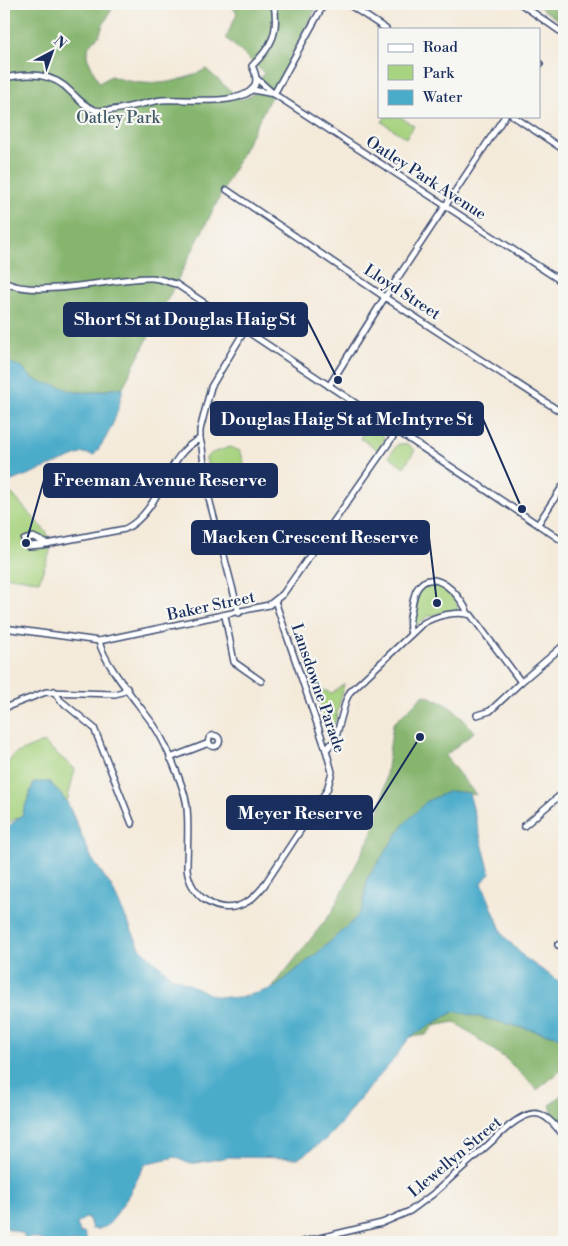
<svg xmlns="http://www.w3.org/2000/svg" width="568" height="1246" viewBox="0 0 568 1246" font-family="'Libre Bodoni',serif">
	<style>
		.green { fill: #a8d380; stroke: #62816f }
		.forest { fill: #86b56e; stroke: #507266 }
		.water { fill: #4bacca; stroke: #336e94 }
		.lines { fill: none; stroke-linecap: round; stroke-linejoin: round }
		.minor-casing { stroke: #3c4b71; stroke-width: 8 }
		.minor { stroke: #fff; stroke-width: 5 }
		.labels { text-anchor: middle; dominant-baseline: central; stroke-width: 4.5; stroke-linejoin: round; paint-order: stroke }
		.park-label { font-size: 16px; fill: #3e5866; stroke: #f6f6f2 }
		.street-label { font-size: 16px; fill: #1b2f5e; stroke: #f6f6f2 }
		.leader { fill: none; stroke: #1b2f5e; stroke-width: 2 }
		.callout-dot { fill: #1b2f5e; stroke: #f6f6f2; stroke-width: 2 }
		.callout { fill: #1b2f5e; stroke: #1b2f5e; stroke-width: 2 }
		.callout-label { font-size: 18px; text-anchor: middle; font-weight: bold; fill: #fff }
	</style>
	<rect width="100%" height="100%" fill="#f6f6f2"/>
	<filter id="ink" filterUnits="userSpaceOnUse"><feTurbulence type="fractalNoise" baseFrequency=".02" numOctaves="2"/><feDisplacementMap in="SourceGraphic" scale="10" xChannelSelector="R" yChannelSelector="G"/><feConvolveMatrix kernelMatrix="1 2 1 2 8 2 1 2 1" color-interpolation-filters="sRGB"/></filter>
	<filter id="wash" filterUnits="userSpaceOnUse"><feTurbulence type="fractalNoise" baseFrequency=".0096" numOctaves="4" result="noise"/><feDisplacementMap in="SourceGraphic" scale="20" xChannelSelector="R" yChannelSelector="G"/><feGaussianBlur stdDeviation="1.12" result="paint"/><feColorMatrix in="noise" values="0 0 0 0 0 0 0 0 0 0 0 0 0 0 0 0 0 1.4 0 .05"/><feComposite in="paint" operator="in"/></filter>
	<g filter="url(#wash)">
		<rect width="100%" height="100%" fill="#f4eada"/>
		<g class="green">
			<polygon points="386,116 399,116 414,126 406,138 382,122"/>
			<polygon points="371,422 382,429 384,440 378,450 360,438"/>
			<polygon points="398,444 407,444 415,450 404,467 389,456"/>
			<path d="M230,447L240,451L244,461L241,473C231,480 223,481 211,480L206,458L212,453Z"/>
			<polygon points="12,494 47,533 50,552 39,581 4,576 4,499"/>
			<path d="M434,582C445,585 458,598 458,610L429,616L416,625H413L412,623C415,608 415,584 434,582Z"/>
			<polygon points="344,684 335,723 332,727 328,728 324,724 314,687 332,693"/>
			<polygon points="43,742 75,769 67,802 50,782 34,782 22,815 4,825 4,767 15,754"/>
		</g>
		<g class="forest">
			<path d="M4,4H115L103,25L99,36L89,45L87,57L99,83L111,76C144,88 176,85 206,69L241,100L252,95L264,73L226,38L237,13L230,4H318L123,387L92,392H73L58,386L41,383L10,363L4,365Z"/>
			<polygon points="535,4 564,4 564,24"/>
			<path d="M424,695C448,703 459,712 474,732L445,756L476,795L463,792L404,824L367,879L363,907L355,919L321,950L274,988L273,987L332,912L374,829L383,797L393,724Z"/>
			<polygon points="455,1011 564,1038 564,1068 537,1090 506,1059 455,1022 434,1026 426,1035 410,1037"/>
			<polygon points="564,1093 564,1128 554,1117 550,1105"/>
		</g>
		<g class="water">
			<path d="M10,363L22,367C32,382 41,382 58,386C63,387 67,390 72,391C88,395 107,390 123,387C118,415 111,433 94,455L83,453L4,484V365Z"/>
			<path d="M34,782H50L67,802L92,859L111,886L140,948L171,976L214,996L239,998L274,988L321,950L355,919L363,907L367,879L404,824L427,801L450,791L469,793L490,873L482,883L503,935L525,958L564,985V1038L455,1011L410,1037L390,1064L354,1105L343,1121L325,1140L299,1158L229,1157L196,1163H187L176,1157L148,1163L144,1166L128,1196L113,1219L107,1226L96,1230L95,1229H92L89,1219L85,1218L77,1224L80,1233H84L87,1240L82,1242C73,1242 59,1244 48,1242C42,1241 37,1238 32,1237L28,1239L24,1238V1234L4,1227V830L22,815Z"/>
		</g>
	</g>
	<g filter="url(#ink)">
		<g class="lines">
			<defs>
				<g id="minor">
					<polyline points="348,4 386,29"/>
					<polyline points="521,4 564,34"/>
					<polyline points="539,65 540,64"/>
					<path d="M4,78C29,73 52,72 71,92C78,99 85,107 95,110C110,114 145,102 162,100C183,98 254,109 256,80C256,75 255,71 252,66C272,46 279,33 274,4"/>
					<polyline points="256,78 274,94 564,283"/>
					<polyline points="253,90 274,94"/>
					<polyline points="274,94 324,4"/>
					<polyline points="513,116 564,150"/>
					<polyline points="227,190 389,300 564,414"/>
					<path d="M4,282C36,299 112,278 149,278C158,277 167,282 176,284L564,542"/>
					<polyline points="329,386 385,297 505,116"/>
					<polyline points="538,524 564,484"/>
					<path d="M48,544L33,537L24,540L28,546L41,545L125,529C163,510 165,454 200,439"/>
					<polyline points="239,613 207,491 202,447 200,439 200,430 211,387 245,330"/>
					<polyline points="225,616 234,662 261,681"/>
					<polyline points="4,628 99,641 269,605 283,594 397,431"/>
					<path d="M411,634C408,624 410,617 412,607C413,601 414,594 417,589C433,563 463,598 468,614"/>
					<path d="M99,641C104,665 140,705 155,727C165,742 186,790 187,808C189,828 187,849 187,869C190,897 219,917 245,903C252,900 258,893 263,887L327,790L332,772L326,750L275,601"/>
					<polyline points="54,691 60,700 94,728 132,824"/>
					<polyline points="4,708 46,692 115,694 122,692 127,688"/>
					<polyline points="477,715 490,711 521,682 564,645"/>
					<circle cx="214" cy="741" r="5.5"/>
					<path d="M326,750L333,742L336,737L346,700L350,692L422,624C435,616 457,610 471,615L521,682"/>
					<polyline points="170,758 209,743"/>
					<polyline points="524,826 564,792"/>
					<polyline points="558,945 564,942"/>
					<path d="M303,1242L382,1223L410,1211L433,1194L509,1126C536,1105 544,1112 564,1136"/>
				</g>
			</defs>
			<use href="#minor" class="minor-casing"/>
			<use href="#minor" class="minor"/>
		</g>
	</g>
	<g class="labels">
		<g class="park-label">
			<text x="118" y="118">Oatley Park</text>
		</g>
		<g class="street-label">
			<text transform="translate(426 178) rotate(33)">Oatley Park Avenue</text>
			<text transform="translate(402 292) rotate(33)">Lloyd Street</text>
			<text transform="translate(211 606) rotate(-12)">Baker Street</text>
			<text transform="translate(318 688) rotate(71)">Lansdowne Parade</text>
			<text transform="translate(455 1157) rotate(-40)">Llewellyn Street</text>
		</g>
	</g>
	<path class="leader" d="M338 380L307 319M522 509L483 419M26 543L44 480M437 603L429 537M420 737L372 813"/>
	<g class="callout-dot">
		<circle cx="338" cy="380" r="5"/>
		<circle cx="522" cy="509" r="5"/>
		<circle cx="26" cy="543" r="5"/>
		<circle cx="437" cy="603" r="5"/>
		<circle cx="420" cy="737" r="5"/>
	</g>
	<g class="callout">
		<rect x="64" y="303" width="243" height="33" rx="5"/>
		<rect x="211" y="402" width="272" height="33" rx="5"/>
		<rect x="44" y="464" width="233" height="33" rx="5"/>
		<rect x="192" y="521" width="237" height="33" rx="5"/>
		<rect x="227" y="796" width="145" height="33" rx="5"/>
	</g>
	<g class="callout-label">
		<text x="185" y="325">Short St at Douglas Haig St</text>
		<text x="347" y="425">Douglas Haig St at McIntyre St</text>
		<text x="160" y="486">Freeman Avenue Reserve</text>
		<text x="310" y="543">Macken Crescent Reserve</text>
		<text x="300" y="819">Meyer Reserve</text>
	</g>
	<rect width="568" height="1246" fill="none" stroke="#f6f6f2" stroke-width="20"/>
	<rect x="378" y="28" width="162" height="90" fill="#f6f6f2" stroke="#9ea6b7"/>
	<rect x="388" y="44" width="25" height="8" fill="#ffffff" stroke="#9ea6b7"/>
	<text x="423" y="52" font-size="15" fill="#1b2f5e">Road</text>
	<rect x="388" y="65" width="25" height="15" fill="#a8d380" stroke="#9ea6b7"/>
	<text x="423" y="78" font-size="15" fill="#1b2f5e">Park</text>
	<rect x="388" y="90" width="25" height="15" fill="#4bacca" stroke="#9ea6b7"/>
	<text x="423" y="102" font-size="15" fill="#1b2f5e">Water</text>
	<g transform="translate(52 52) rotate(41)" stroke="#f6f6f2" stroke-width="4" paint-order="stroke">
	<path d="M0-4L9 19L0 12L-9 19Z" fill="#1b2f5e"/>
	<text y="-8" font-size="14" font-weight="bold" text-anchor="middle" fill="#1b2f5e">N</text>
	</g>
</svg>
